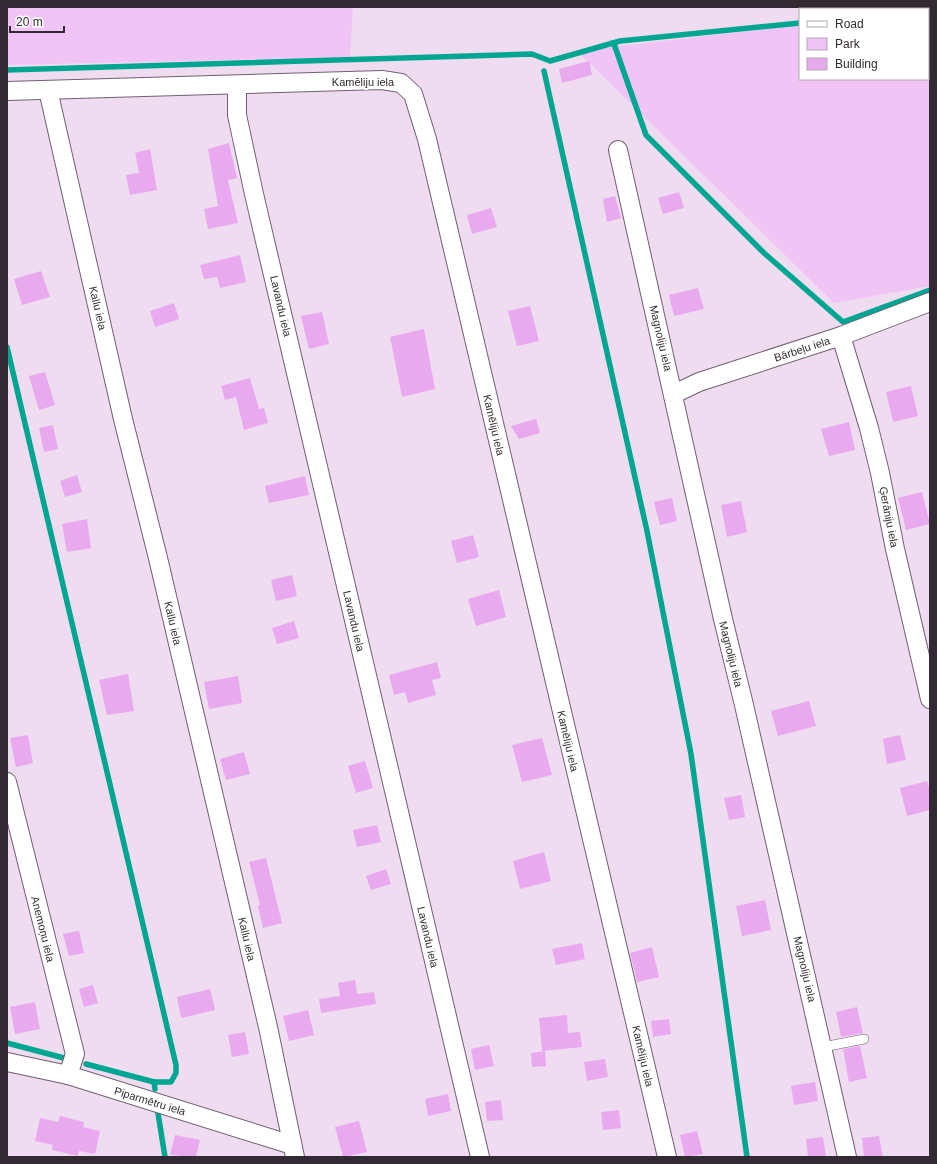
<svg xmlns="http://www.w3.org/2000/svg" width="937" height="1164" viewBox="0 0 937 1164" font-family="Helvetica,sans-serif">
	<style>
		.green { fill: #f1c4f6 }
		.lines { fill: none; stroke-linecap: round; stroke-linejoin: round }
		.stream { stroke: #00a691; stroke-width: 5.5 }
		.building { fill: #e8a9ef }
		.service-casing { stroke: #705f72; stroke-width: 10 }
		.minor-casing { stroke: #705f72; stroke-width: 20 }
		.service { stroke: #fff; stroke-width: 9 }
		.minor { stroke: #fff; stroke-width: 18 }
		.labels { text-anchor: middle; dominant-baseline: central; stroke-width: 4; stroke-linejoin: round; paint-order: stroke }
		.street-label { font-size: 11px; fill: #322a32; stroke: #fff }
	</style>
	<rect width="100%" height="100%" fill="#efdcf1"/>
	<g class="green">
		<polygon points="7,7 353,7 350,57 7,65"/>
		<polygon points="800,25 800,79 928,79 928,54 930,56 930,286 834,303 577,51"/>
	</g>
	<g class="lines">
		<g class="stream">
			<polyline points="612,43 614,44 646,135 764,253 843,322 930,290"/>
			<polyline points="928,54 930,56"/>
			<polyline points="7,70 532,54 550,61 620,41 800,23"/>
			<polyline points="544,71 647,531 691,754 747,1157"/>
			<polyline points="7,347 176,1065 176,1073 171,1082 154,1082 86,1064"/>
			<polyline points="7,1043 64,1058"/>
			<polyline points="154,1082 155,1089"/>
			<polyline points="157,1107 165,1157"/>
		</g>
	</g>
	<g class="building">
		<polygon points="589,61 592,75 562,83 559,69"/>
		<polygon points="229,143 237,178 228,180 238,223 208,229 204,209 218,206 208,149"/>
		<polygon points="150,149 157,190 130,195 126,175 139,173 135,153"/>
		<polygon points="679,192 684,208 663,214 658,198"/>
		<polygon points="615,196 621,218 607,222 603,199"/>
		<polygon points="491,208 497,227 472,234 467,215"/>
		<polygon points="240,255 246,282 220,288 217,277 204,279 200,265"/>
		<polygon points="41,271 50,297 22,305 14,279"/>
		<polygon points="698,288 704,309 674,316 669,295"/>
		<polygon points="174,303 179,319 155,327 150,311"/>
		<polygon points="530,306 539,341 517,346 508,311"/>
		<polygon points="322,312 329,344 309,349 301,316"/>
		<polygon points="424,329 435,389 402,397 390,337"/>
		<polygon points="45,372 55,405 39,410 29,376"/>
		<polygon points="250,378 259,409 264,408 268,423 244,430 236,397 225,400 221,386"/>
		<polygon points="911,386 918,416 893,422 886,392"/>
		<polygon points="536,419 540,433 519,439 511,426"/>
		<polygon points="849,422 855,450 829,456 821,429"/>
		<polygon points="53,425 58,449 44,452 39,428"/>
		<polygon points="77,475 82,492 65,497 60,481"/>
		<polygon points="305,476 309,495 269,503 265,486"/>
		<polygon points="922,492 930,524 906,530 898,498"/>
		<polygon points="672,498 677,521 660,525 654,502"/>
		<polygon points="741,501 747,532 727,537 721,505"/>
		<polygon points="87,519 91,548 67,552 62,524"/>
		<polygon points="473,535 479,557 457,563 451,541"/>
		<polygon points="292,575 297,596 276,601 271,580"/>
		<polygon points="499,590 506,617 476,626 468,599"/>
		<polygon points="294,621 299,638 277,644 272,628"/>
		<polygon points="437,662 441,678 432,680 436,695 408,703 405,692 394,695 389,675"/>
		<polygon points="128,674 134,711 107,715 99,680"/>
		<polygon points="238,676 242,703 209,709 204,682"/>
		<polygon points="809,701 816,726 778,736 771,711"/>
		<polygon points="28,735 33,763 16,767 10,738"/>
		<polygon points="900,735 906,760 887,764 883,739"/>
		<polygon points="542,738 552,775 522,782 512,745"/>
		<polygon points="244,752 250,774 226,780 220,759"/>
		<polygon points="365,761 373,788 356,793 348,766"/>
		<polygon points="927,781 930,791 930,810 907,816 900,788"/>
		<polygon points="741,795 745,817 729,820 724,798"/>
		<polygon points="377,825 381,842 357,847 353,830"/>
		<polygon points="544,852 551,881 520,889 513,861"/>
		<polygon points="266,858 282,923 263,928 258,906 260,905 249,862"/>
		<polygon points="386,869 391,884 371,890 366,876"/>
		<polygon points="765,900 771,930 742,936 736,906"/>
		<polygon points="79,931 84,953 69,956 63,934"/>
		<polygon points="582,943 585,959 556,965 552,949"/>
		<polygon points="652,947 659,977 637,982 630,953"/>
		<polygon points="355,980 357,994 374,992 376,1004 321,1013 319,999 340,996 338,983"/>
		<polygon points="93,985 98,1003 84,1007 79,989"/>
		<polygon points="210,989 215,1010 181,1018 177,997"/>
		<polygon points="35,1002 40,1029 15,1034 10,1007"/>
		<polygon points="857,1007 863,1033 841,1037 836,1012"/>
		<polygon points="308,1010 314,1035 289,1041 283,1016"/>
		<polygon points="567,1015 568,1033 580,1032 582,1047 542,1051 539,1018"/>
		<polygon points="669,1019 671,1034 653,1037 651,1021"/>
		<polygon points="245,1032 249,1054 232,1057 228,1035"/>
		<polygon points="489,1045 494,1066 475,1070 471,1049"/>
		<polygon points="860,1046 867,1078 849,1082 843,1049"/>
		<polygon points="545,1051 546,1066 532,1067 531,1053"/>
		<polygon points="605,1059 608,1077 587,1081 584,1062"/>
		<polygon points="815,1082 818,1101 794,1105 791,1086"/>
		<polygon points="448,1094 451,1111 428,1116 425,1099"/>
		<polygon points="501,1100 503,1120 487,1121 485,1102"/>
		<polygon points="619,1110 621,1128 603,1130 601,1112"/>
		<polygon points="60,1116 84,1122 83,1127 100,1131 95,1154 79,1151 78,1156 52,1150 53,1145 35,1141 40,1118 58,1122"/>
		<polygon points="359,1121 367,1152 343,1157 335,1127"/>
		<polygon points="697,1131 703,1154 685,1157 680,1135"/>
		<polygon points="175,1135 200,1140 196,1157 170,1155"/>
		<polygon points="879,1136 883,1157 864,1157 862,1138"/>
		<polygon points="823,1137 826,1157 808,1157 806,1139"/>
	</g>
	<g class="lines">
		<defs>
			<polyline id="service" points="823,1047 864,1039"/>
			<g id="minor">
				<polyline points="237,85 237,115 254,194 480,1157"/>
				<polyline points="48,90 123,419 158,558 268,1027 295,1157"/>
				<polyline points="7,91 382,80 401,83 413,94 427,139 667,1157"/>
				<polyline points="618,150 723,619 744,705 847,1157"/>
				<polyline points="841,336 869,428 880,473 895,549 930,699"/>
				<polyline points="674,394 699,382 841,336 930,302"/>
				<polyline points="7,782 75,1054 68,1075"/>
				<polyline points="7,1062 68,1075 292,1145"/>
			</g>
		</defs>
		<use href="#service" class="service-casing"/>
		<use href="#minor" class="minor-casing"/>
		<use href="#service" class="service"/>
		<use href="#minor" class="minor"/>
	</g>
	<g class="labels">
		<g class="street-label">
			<text x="363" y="82">Kamēliju iela</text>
			<text transform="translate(281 306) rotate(77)">Lavandu iela</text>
			<text transform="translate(98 308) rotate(77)">Kallu iela</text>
			<text transform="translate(661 338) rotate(77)">Magnoliju iela</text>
			<text transform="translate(802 349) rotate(-18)">Bārbeļu iela</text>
			<text transform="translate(494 425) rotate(77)">Kamēliju iela</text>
			<text transform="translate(889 517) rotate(79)">Ģerāniju iela</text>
			<text transform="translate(354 621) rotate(77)">Lavandu iela</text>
			<text transform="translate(173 623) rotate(77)">Kallu iela</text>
			<text transform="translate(731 654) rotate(76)">Magnoliju iela</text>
			<text transform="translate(568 741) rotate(77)">Kamēliju iela</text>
			<text transform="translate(43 929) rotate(76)">Anemoņu iela</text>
			<text transform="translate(428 937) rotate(77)">Lavandu iela</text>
			<text transform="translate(247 939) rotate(77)">Kallu iela</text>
			<text transform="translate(805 969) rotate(77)">Magnoliju iela</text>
			<text transform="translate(643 1056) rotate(77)">Kamēliju iela</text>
			<text transform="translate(150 1101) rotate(17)">Piparmētru iela</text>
		</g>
	</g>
	<rect width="937" height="1164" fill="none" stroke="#322a32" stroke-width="16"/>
	<rect x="799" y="8" width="130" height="72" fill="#ffffff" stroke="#adaaad"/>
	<rect x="807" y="21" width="20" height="6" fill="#ffffff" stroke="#adaaad"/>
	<text x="835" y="28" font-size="12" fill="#322a32">Road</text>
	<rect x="807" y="38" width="20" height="12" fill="#f1c4f6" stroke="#adaaad"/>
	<text x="835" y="48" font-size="12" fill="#322a32">Park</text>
	<rect x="807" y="58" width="20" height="12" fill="#e8a9ef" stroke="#adaaad"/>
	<text x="835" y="68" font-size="12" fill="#322a32">Building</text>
	<path d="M10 26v6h54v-6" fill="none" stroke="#322a32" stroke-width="2"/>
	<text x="16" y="26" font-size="12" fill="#322a32" stroke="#ffffff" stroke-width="3" paint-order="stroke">20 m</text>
</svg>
